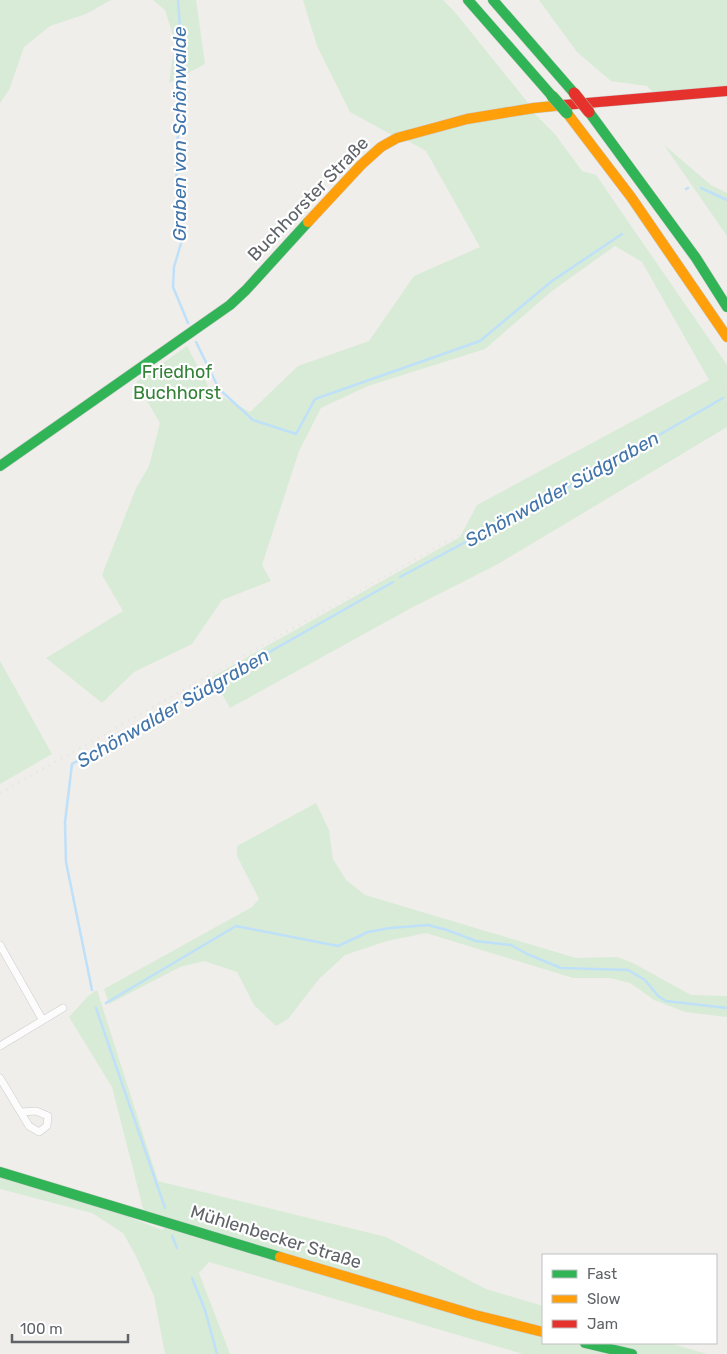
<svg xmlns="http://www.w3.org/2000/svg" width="727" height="1354" viewBox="0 0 727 1354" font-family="Rubik,sans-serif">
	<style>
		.green { fill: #d8ebd6 }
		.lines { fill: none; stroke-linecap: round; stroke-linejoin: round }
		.stream { stroke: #bfe0f9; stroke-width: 2.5 }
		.street-casing { stroke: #cbcccc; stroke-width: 8 }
		.fast-casing { stroke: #cacacb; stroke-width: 11 }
		.slow-casing { stroke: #cacacb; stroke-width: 11 }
		.jam-casing { stroke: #cacacb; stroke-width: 11 }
		.street { stroke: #fdfcfc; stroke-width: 7 }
		.fast { stroke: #30b455; stroke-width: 10 }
		.slow { stroke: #ff9f0a; stroke-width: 10 }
		.jam { stroke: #e5322d; stroke-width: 10 }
		.rail { stroke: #e4e4e4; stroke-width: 2.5; stroke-dasharray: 1 6; stroke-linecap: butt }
		.fast-bridge-casing { stroke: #c8b996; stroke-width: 12; stroke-linecap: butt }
		.jam-bridge-casing { stroke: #c8b996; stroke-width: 12; stroke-linecap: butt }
		.fast-bridge { stroke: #30b455; stroke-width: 11 }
		.jam-bridge { stroke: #e5322d; stroke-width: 11 }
		.labels { text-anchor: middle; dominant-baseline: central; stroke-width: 4.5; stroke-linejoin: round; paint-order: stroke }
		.street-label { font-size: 18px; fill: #5f6368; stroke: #fff }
		.park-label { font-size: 18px; fill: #348238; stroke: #fff }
		.water-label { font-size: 19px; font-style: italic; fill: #4174aa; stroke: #fff }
	</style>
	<rect width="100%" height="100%" fill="#efeeea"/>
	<g class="green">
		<polygon points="0,0 111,0 86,14 50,26 24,47 9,90 0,103"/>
		<polygon points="153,0 196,0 205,64 169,83 175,42 165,10"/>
		<path d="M303,0H443L454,11L529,104C482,110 437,119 392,135L350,112L317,46Z"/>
		<polygon points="539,0 727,0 727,87 654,93 647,86 611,81 577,52"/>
		<polygon points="534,113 554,133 582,171 596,175 727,365 727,427 498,564 411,608 230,708 212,677 460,537 477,505 709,380 642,262 615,246 552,291 485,349 368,386 321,408 299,451 262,565 271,581 222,600 192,644 134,672 102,703 46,658 123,611 102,575 136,488 149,466 160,423 136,382 187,346 210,390 250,412 298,366 369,341 414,276 480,247 426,151 405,139 448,127"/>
		<polygon points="664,145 711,185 727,193 727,236"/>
		<polygon points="0,661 52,754 0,784"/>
		<polygon points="316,803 329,830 333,859 346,880 365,895 576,958 617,957 633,963 691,995 727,996 727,1017 685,1012 654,1000 630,983 610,978 573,978 426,933 387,941 345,955 319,979 288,1019 276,1026 254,1005 237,972 204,961 180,967 109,1004 104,989 252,907 259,899 237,856 237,846"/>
		<polygon points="97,990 158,1181 386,1237 486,1289 543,1306 543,1343 669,1343 707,1354 523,1354 209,1262 199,1273 230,1354 165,1354 154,1296 136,1256 123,1233 92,1213 0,1189 0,1176 111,1210 162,1230 173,1221 144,1212 112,1087 69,1017 88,996"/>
	</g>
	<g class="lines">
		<g class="stream">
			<polyline points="178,0 181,42 176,188 182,240 174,267 173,287 188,323"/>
			<polyline points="701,188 727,200"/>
			<polyline points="686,189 688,188"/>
			<polyline points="196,342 219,389 253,420 296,434 315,399 480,341 552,281 622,234"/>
			<polyline points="400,577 578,482 723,398"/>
			<polyline points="92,990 66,862 65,822 72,764 393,582"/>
			<polyline points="106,1003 236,926 338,946 368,932 390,928 428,925 447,930 476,941 511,945 527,954 561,968 628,970 645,980 658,996 666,1001 727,1008"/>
			<polyline points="96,1008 165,1208"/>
			<polyline points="172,1236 177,1248"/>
			<polyline points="192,1278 205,1310 217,1354"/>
		</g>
		<defs>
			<g id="street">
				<polyline points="0,945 42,1019"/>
				<polyline points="0,1046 63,1008"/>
				<polyline points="0,1078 29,1126 39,1132 47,1126 48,1116 36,1111 21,1112"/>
			</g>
			<g id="fast">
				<polyline points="468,0 552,96"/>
				<polyline points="493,0 574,93"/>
				<polyline points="589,112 696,258 727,307"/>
				<polyline points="0,466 230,305 246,290 308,222"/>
				<polyline points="0,1172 280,1257"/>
				<polyline points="585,1343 632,1354"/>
			</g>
			<g id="slow">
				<polyline points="567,113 631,197 727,337"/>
				<polyline points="308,222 361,165 381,147 397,138 467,119 534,108 564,105"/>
				<polyline points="280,1257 475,1315 543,1332"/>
			</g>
			<polyline id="jam" points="564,105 727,91"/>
		</defs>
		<use href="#street" class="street-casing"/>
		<use href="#fast" class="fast-casing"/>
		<use href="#slow" class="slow-casing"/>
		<use href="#jam" class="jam-casing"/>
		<use href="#street" class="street"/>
		<use href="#fast" class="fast"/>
		<use href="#slow" class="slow"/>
		<use href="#jam" class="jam"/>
		<polyline class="rail" points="0,793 727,384"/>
		<defs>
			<polyline id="fast-bridge" points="552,96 567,113"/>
			<polyline id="jam-bridge" points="574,93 589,112"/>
		</defs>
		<use href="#fast-bridge" class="fast-bridge-casing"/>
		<use href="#jam-bridge" class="jam-bridge-casing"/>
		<use href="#fast-bridge" class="fast-bridge"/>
		<use href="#jam-bridge" class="jam-bridge"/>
	</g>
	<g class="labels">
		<g class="street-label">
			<text transform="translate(308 199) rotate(-46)">Buchhorster Straße</text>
			<text transform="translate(276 1237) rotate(17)">Mühlenbecker Straße</text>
		</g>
		<g class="park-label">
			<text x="177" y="372">Friedhof<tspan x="177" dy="21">Buchhorst</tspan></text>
		</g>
		<g class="water-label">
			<text transform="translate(179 134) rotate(-90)">Graben von Schönwalde</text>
			<text transform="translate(562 489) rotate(-29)">Schönwalder Südgraben</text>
			<text transform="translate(173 708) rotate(-30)">Schönwalder Südgraben</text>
		</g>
	</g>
	<rect x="542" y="1254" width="175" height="90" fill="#ffffff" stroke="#bfc1c3"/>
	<rect x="552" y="1270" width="25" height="8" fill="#30b455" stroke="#bfc1c3"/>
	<text x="587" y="1279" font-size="15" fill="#5f6368">Fast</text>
	<rect x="552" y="1295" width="25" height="8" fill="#ff9f0a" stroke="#bfc1c3"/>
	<text x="587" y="1304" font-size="15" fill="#5f6368">Slow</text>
	<rect x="552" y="1320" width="25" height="8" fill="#e5322d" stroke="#bfc1c3"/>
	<text x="587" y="1329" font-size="15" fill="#5f6368">Jam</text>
	<path d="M12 1334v8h116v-8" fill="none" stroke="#5f6368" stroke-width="2.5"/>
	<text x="20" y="1334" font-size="15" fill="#5f6368" stroke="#ffffff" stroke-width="4" paint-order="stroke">100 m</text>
</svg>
